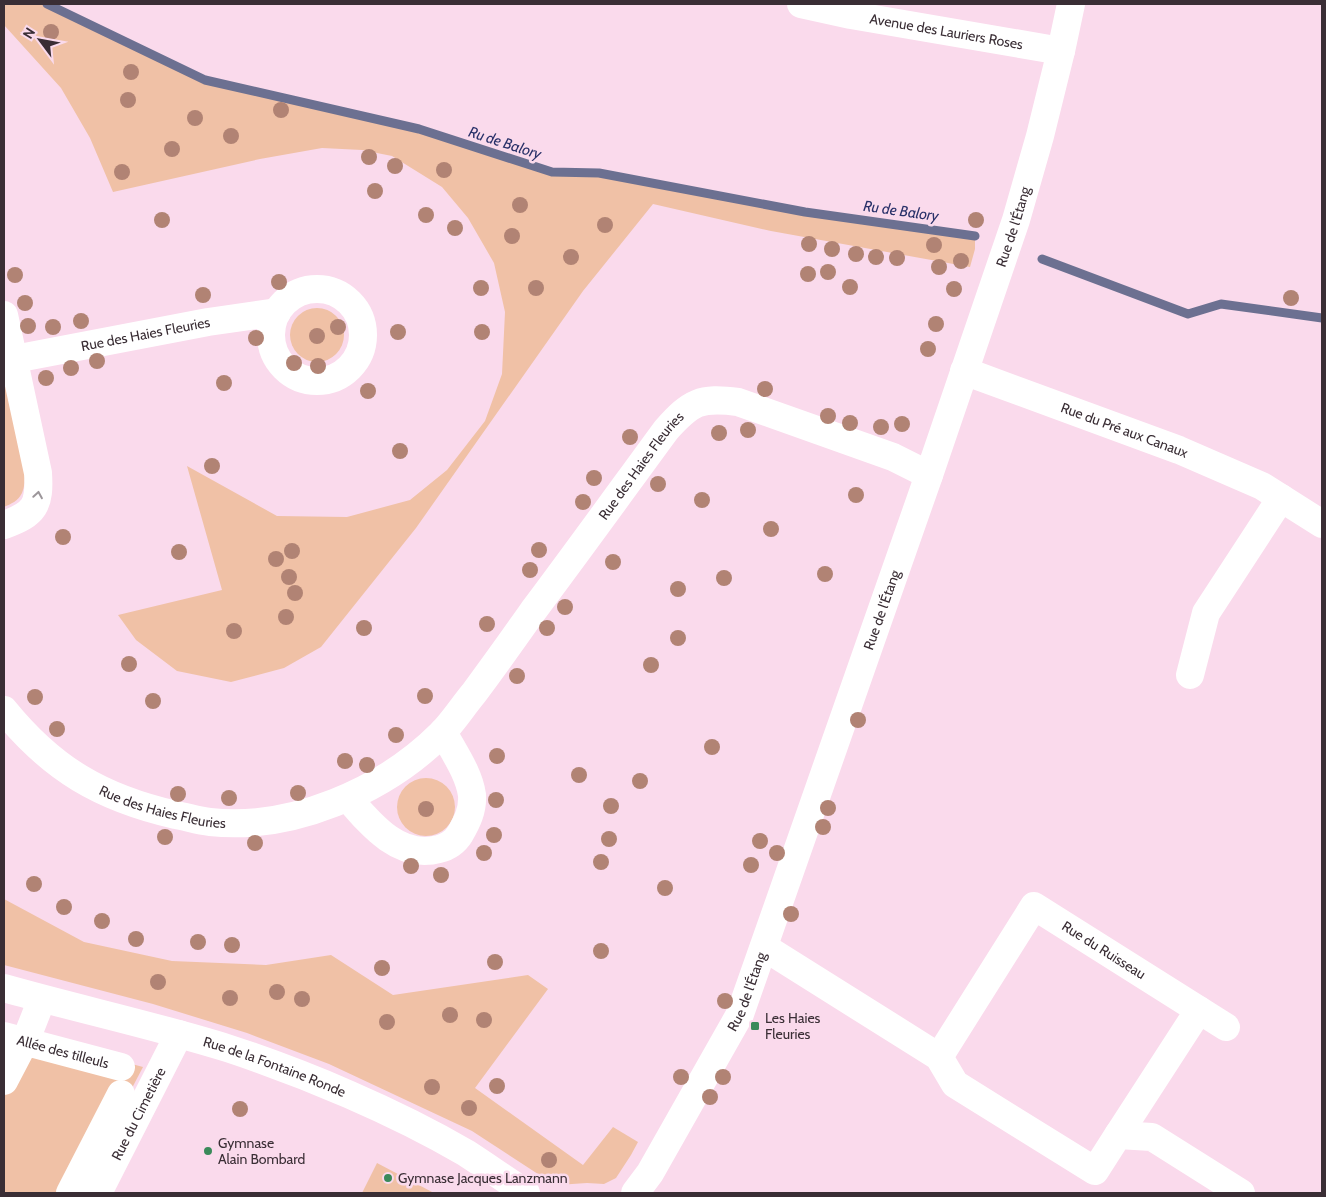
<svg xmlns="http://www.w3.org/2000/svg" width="1326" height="1197" viewBox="0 0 1326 1197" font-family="Cabin,sans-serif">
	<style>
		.green { fill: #f0c1a6 }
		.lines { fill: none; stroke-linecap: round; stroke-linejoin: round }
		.stream { stroke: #6c7091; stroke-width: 9 }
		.minor { stroke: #fff; stroke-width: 28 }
		.tree { fill: #b18374 }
		.oneway { stroke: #9c969a }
		.poi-dot { fill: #3a8a5a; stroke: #fadaec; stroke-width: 2 }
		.labels { text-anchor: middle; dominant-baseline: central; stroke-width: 5; stroke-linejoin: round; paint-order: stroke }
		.street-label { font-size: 14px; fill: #3a2e35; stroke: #fadaec }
		.poi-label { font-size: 14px; fill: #3a2e35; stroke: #fadaec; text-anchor: start }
		.water-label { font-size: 15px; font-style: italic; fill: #293169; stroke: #fadaec }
	</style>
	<rect width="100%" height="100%" fill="#fadaec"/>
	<g class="green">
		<polygon points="4,4 47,4 205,80 419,129 552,172 599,173 805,212 975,236 975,249 970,267 771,231 653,204 583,291 416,528 321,647 284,668 231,682 177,671 136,640 118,615 222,590 187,466 277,516 347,517 410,500 447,470 485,421 502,374 505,312 494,263 468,218 442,187 392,156 362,150 322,148 260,159 113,192 90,138 61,88 4,25"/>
		<circle cx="317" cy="335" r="27"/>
		<path d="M4,382L7,387C13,412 33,470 22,493C18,501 11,504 4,507Z"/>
		<circle cx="426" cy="807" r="29"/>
		<polygon points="4,899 84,942 172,961 266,965 331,955 393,995 528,975 548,989 475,1088 583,1165 613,1127 638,1142 631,1155 616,1178 604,1184 587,1183 557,1185 541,1176 472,1131 329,1064 247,1033 153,1004 4,965"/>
		<polygon points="4,1030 143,1067 77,1193 4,1193"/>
		<polygon points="377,1163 434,1193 362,1193"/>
	</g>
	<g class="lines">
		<g class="stream">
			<polyline points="47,4 205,80 419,129 552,172 599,173 805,212 975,236"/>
			<polyline points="1042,259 1188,314 1221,304 1322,318"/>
		</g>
		<g class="minor">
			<path id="s1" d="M801,4L851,15L1061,51"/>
			<circle cx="317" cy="335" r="46"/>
			<path d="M4,315L38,473C40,505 35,514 4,525"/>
			<path id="s2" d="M4,361L208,322L277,312"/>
			<path id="s3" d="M964,371L1179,450L1262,486L1322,524"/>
			<polyline points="1190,675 1206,613 1281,498"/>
			<path id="s4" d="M4,710C52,769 101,798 176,815C187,817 199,821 210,822C291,831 384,791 441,734C453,722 463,706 474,693C494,666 514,638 533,611C578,551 622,490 666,430C691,402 700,397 738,402L893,457L929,475"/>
			<path d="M348,798C371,825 400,860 439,849C447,847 455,842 460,834C467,822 473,810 472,795C469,773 453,751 443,732"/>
			<polyline points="764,947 939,1057 955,1084 1095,1171 1118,1135 1152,1137 1241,1193"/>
			<path id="s5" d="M4,988C78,1009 153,1025 227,1048C306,1074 394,1111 466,1153C486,1166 506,1180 526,1193"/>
			<polyline points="1199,1010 1226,1027"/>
			<path id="s6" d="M4,1036L121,1067"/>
			<path id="s7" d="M939,1057L1034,906L1199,1010L1118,1135"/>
			<polyline points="4,1081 27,1037 42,999"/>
			<polyline points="70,1193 121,1094"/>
			<path id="s8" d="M98,1193L179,1034"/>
			<path id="s9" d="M635,1193L650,1173L740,1014L929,475L1016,220L1040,136L1061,51L1071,4"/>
		</g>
	</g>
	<g class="tree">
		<circle cx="51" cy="32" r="8"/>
		<circle cx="131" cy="72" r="8"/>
		<circle cx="128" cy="100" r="8"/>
		<circle cx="281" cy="110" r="8"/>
		<circle cx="195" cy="118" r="8"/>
		<circle cx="231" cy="136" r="8"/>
		<circle cx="172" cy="149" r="8"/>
		<circle cx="369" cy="157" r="8"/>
		<circle cx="395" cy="166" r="8"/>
		<circle cx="444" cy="170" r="8"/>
		<circle cx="122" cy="172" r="8"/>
		<circle cx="375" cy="191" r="8"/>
		<circle cx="520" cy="205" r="8"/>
		<circle cx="426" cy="215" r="8"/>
		<circle cx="162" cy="220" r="8"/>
		<circle cx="976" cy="220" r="8"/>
		<circle cx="605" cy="225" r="8"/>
		<circle cx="455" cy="228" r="8"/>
		<circle cx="512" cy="236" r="8"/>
		<circle cx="809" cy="244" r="8"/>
		<circle cx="934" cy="245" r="8"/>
		<circle cx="832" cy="249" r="8"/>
		<circle cx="856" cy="254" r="8"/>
		<circle cx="571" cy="257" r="8"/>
		<circle cx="876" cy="257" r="8"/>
		<circle cx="897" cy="258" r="8"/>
		<circle cx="961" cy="261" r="8"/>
		<circle cx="939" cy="267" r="8"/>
		<circle cx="828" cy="272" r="8"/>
		<circle cx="808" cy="274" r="8"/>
		<circle cx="15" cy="275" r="8"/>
		<circle cx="279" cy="282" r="8"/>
		<circle cx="850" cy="287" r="8"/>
		<circle cx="481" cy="288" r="8"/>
		<circle cx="536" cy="288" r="8"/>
		<circle cx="954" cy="289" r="8"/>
		<circle cx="203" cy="295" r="8"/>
		<circle cx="1291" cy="298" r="8"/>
		<circle cx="25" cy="303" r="8"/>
		<circle cx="81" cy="321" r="8"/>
		<circle cx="936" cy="324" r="8"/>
		<circle cx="28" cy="326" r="8"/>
		<circle cx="53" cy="327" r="8"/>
		<circle cx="338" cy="327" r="8"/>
		<circle cx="398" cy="332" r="8"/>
		<circle cx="482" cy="332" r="8"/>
		<circle cx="317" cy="336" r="8"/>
		<circle cx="256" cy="338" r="8"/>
		<circle cx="928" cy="349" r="8"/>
		<circle cx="97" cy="361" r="8"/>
		<circle cx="294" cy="363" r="8"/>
		<circle cx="318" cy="366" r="8"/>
		<circle cx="71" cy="368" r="8"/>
		<circle cx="46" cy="378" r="8"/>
		<circle cx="224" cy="383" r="8"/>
		<circle cx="765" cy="389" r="8"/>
		<circle cx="368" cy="391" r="8"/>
		<circle cx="828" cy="416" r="8"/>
		<circle cx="850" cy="423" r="8"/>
		<circle cx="902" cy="424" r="8"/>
		<circle cx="881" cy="427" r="8"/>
		<circle cx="748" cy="430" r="8"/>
		<circle cx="719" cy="433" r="8"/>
		<circle cx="630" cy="437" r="8"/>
		<circle cx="400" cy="451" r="8"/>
		<circle cx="212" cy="466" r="8"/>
		<circle cx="594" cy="478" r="8"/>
		<circle cx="658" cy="484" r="8"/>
		<circle cx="856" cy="495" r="8"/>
		<circle cx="702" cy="500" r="8"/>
		<circle cx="583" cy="502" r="8"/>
		<circle cx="771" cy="529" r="8"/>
		<circle cx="63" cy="537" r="8"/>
		<circle cx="539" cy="550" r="8"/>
		<circle cx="292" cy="551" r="8"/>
		<circle cx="179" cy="552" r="8"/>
		<circle cx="276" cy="559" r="8"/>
		<circle cx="613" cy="562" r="8"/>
		<circle cx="530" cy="570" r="8"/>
		<circle cx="825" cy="574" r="8"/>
		<circle cx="289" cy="577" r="8"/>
		<circle cx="724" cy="578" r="8"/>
		<circle cx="678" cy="589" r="8"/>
		<circle cx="295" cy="593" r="8"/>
		<circle cx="565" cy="607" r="8"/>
		<circle cx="286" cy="617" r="8"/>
		<circle cx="487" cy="624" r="8"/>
		<circle cx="364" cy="628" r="8"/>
		<circle cx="547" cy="628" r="8"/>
		<circle cx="234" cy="631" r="8"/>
		<circle cx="678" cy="638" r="8"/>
		<circle cx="129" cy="664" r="8"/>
		<circle cx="651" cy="665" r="8"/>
		<circle cx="517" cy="676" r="8"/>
		<circle cx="425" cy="696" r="8"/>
		<circle cx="35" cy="697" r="8"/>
		<circle cx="153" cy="701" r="8"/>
		<circle cx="858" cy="720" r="8"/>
		<circle cx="57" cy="729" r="8"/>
		<circle cx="396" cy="735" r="8"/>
		<circle cx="712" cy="747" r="8"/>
		<circle cx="497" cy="756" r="8"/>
		<circle cx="345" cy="761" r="8"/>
		<circle cx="367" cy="765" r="8"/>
		<circle cx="579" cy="775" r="8"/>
		<circle cx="640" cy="781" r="8"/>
		<circle cx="298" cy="793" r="8"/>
		<circle cx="178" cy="794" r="8"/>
		<circle cx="229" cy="798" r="8"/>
		<circle cx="496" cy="800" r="8"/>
		<circle cx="611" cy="806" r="8"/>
		<circle cx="828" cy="808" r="8"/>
		<circle cx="426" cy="809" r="8"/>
		<circle cx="823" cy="827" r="8"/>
		<circle cx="494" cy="835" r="8"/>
		<circle cx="165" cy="837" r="8"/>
		<circle cx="609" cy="839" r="8"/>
		<circle cx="760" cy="841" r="8"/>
		<circle cx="255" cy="843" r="8"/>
		<circle cx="484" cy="853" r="8"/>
		<circle cx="777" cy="853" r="8"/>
		<circle cx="601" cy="862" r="8"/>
		<circle cx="751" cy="865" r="8"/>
		<circle cx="411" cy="866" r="8"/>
		<circle cx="441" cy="875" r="8"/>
		<circle cx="34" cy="884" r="8"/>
		<circle cx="665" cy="888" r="8"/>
		<circle cx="64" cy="907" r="8"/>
		<circle cx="791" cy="914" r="8"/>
		<circle cx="102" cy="921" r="8"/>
		<circle cx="136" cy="939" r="8"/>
		<circle cx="198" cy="942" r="8"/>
		<circle cx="232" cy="945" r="8"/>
		<circle cx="601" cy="951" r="8"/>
		<circle cx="495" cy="962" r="8"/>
		<circle cx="382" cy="968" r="8"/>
		<circle cx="158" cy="982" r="8"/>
		<circle cx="277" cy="992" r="8"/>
		<circle cx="230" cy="998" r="8"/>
		<circle cx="302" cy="999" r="8"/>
		<circle cx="725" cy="1001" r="8"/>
		<circle cx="450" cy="1015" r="8"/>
		<circle cx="484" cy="1020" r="8"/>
		<circle cx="387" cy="1022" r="8"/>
		<circle cx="681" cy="1077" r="8"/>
		<circle cx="723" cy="1077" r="8"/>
		<circle cx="497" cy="1086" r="8"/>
		<circle cx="432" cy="1087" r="8"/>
		<circle cx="710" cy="1097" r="8"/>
		<circle cx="469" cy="1108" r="8"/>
		<circle cx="240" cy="1109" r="8"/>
		<circle cx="549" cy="1160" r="8"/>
	</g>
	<defs><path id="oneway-chevron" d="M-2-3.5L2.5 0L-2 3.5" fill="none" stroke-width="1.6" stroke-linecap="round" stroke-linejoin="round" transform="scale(1.25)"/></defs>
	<use class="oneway" href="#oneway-chevron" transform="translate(38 495) rotate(-81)"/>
	<g class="poi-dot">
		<rect x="750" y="1021" width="10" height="10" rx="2.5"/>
		<circle cx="208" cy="1151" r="5"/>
		<circle cx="388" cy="1178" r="5"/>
	</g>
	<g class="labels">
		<g class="street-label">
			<text stroke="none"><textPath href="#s1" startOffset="148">Avenue des Lauriers Roses</textPath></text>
			<text stroke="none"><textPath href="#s9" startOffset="1041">Rue de l'Étang</textPath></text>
			<text stroke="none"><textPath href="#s2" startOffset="144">Rue des Haies Fleuries</textPath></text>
			<text stroke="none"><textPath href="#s3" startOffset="171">Rue du Pré aux Canaux</textPath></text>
			<text stroke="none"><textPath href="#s4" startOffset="830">Rue des Haies Fleuries</textPath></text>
			<text stroke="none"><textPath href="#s9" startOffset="636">Rue de l'Étang</textPath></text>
			<text stroke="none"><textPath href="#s4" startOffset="191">Rue des Haies Fleuries</textPath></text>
			<text stroke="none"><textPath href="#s7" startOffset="261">Rue du Ruisseau</textPath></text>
			<text stroke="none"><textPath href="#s9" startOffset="231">Rue de l'Étang</textPath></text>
			<text stroke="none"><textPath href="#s6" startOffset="61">Allée des tilleuls</textPath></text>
			<text stroke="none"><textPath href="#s5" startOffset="282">Rue de la Fontaine Ronde</textPath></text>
			<text stroke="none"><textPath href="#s8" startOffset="89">Rue du Cimetière</textPath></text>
		</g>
		<g class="poi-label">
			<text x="765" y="1018">Les Haies<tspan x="765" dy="16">Fleuries</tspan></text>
			<text x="218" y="1143">Gymnase<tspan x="218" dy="16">Alain Bombard</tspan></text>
			<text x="398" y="1178">Gymnase Jacques Lanzmann</text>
		</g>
		<g class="water-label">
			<text transform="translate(505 143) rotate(18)">Ru de Balory</text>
			<text transform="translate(901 211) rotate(8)">Ru de Balory</text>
		</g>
	</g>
	<rect width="1326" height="1197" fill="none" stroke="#3a2e35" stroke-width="10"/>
	<g transform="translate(40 40) rotate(302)" stroke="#fadaec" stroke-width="4" paint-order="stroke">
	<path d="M0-4L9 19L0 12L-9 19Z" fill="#3a2e35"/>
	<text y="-8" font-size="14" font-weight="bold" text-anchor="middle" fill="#3a2e35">N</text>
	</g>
</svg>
